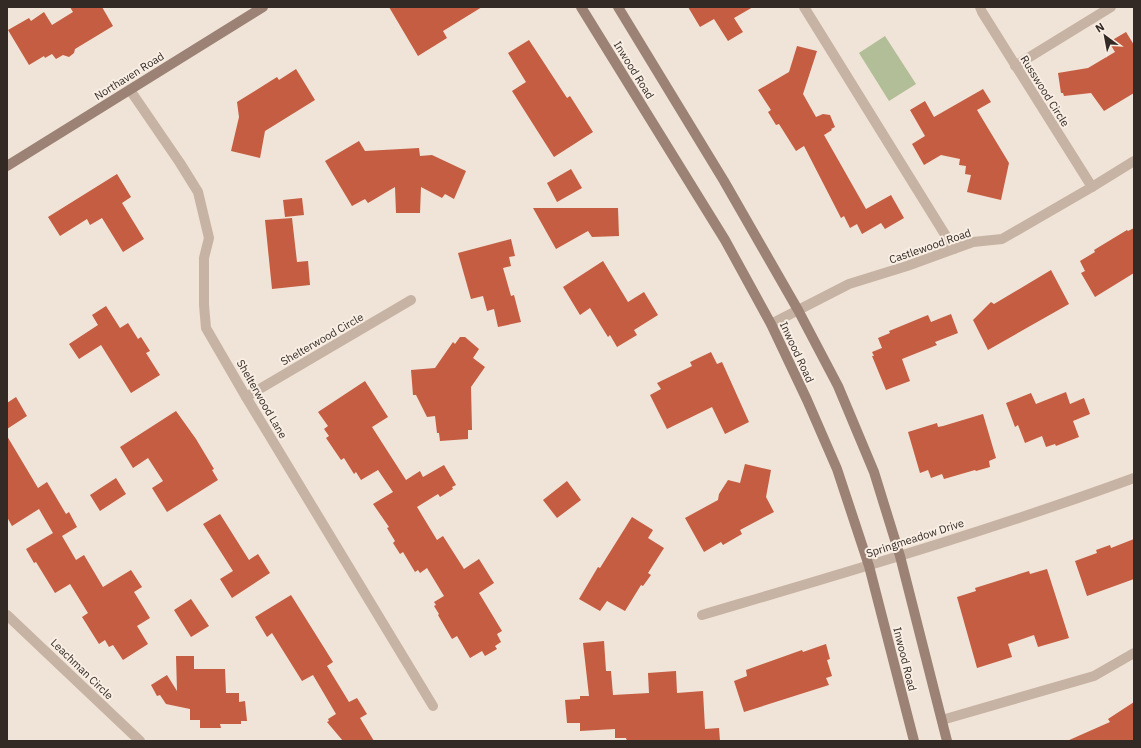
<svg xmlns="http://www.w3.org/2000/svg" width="1141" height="748" viewBox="0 0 1141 748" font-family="'IBM Plex Sans',sans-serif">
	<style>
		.green { fill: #b2be97 }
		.building { fill: #c45d41 }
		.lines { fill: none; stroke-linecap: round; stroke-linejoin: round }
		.lane { stroke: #c7b3a3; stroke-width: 10 }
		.street { stroke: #c7b3a3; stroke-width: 10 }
		.secondary { stroke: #9b8275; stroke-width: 10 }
		.labels { text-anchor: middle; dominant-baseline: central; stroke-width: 4; stroke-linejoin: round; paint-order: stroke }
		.street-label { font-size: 11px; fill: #332925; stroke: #f8eee3 }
	</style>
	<rect width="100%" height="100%" fill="#f0e3d7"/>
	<polygon class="green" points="885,36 916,84 889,101 859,53"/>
	<g class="building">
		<polygon points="70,7 102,7 113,26 75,49 74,53 69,57 63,55 56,59 52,54 45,58 44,56 29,65 8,30 29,18 31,21 44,12 52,25 73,12"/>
		<polygon points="389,7 482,7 443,31 447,38 418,56"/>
		<polygon points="688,7 753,7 734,18 743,32 728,41 714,19 700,27"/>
		<polygon points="1126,32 1134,45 1134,93 1104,111 1091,93 1064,96 1063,93 1061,93 1058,73 1088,68 1115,52 1109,42"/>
		<polygon points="529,40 567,98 570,96 593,132 554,157 512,91 526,82 508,53"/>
		<polygon points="797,46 817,51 803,94 816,117 823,114 830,115 835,127 831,129 832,130 824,135 866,209 891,195 904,218 885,229 881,223 862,234 857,224 850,228 844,216 841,218 804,146 796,151 779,124 776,125 768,112 771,110 758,90 789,72"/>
		<polygon points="296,69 315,100 265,131 260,158 231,151 239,117 237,102 277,77 279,80"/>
		<polygon points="983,89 991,102 977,110 1009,163 1001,200 967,192 971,175 965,174 966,166 959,165 960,159 941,155 924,165 912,144 925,136 910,110 925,101 934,117"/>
		<polygon points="359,141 365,151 419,148 420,156 432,155 466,171 454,199 445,194 442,198 421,187 420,213 396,213 395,187 368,203 365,199 352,206 325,161"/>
		<polygon points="571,169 582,188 557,202 547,183"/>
		<polygon points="117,174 131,197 122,203 144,239 123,252 102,218 90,225 87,219 60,236 48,217"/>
		<polygon points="302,198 304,215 285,217 283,200"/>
		<polygon points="533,208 618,208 619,236 592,237 588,231 556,249"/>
		<polygon points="292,218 297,262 308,261 310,285 272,289 265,220"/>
		<polygon points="1134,228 1134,273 1095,297 1081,273 1085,271 1080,261 1095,252 1094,250 1127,230 1128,231"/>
		<polygon points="511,239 515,256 509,257 511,266 503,268 511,296 514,295 521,322 498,327 494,309 487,311 483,296 471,299 458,253"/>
		<polygon points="603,261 628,302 644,292 658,315 634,330 637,335 617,347 610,335 608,337 590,308 580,315 563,287"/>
		<polygon points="1051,270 1069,304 988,350 973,320 991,302 994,304"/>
		<polygon points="106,306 120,328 128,323 138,339 141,337 150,351 146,353 160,375 131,393 101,345 79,359 69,344 98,325 92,315"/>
		<polygon points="951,314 958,333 935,342 937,345 902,359 910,381 886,390 872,356 874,356 872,352 882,348 878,338 890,333 889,331 928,315 931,322"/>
		<polygon points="460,337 465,337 479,349 473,358 485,367 471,387 472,430 468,430 468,439 440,441 439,433 437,433 435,416 427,417 416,395 413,395 411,370 435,368 453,342 455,344"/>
		<polygon points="711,352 717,364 722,362 749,422 725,434 712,407 667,429 650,395 661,389 657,383 692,366 690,362"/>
		<polygon points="365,381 388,417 372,427 406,480 420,471 423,477 444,465 456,485 452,487 453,489 440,497 438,494 417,507 437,540 443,536 464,569 479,559 494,583 479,593 502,631 497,634 501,642 495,646 497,649 485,656 482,651 470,658 457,636 452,639 438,615 439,614 434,606 436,605 434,602 444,596 427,568 420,573 418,570 415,572 403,552 400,554 393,543 395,541 387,528 389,527 373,504 393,492 378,470 361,480 356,472 354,474 344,458 341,460 326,438 329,436 324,429 328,426 318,412"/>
		<polygon points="1066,392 1070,404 1084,398 1090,414 1073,421 1079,437 1056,446 1055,444 1046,447 1042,436 1025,443 1018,425 1015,427 1006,403 1031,393 1036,404"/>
		<polygon points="16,397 27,416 7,429 7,403"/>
		<polygon points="176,411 196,439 214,469 212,470 218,480 167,512 152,488 163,481 148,458 133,468 120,447"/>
		<polygon points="983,414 996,458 989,461 990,467 976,471 975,470 944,479 942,474 931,478 928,470 920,473 908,432 937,423 938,427 943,426"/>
		<polygon points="7,436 38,488 47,482 66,514 69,512 77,527 62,536 76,560 84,555 103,587 131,570 142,587 134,592 150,618 137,626 148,644 123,660 113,645 109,647 105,640 99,644 82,617 88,613 70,584 55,593 36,562 34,563 26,549 53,533 39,509 12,526 7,517"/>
		<polygon points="745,464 771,470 766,497 774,512 740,530 742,534 723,545 721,542 704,552 685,518 718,500 719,494 728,480 740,483"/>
		<polygon points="116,478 126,494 100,511 90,495"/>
		<polygon points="567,481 581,500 557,518 543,500"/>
		<polygon points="220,514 249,560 258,554 270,573 232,598 220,579 233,571 203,524"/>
		<polygon points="632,517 653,530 648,538 664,548 648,573 651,575 643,586 641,585 625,611 607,601 600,611 579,599 598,567 600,568"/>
		<polygon points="1134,539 1134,579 1087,596 1075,561 1097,553 1096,550 1110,545 1111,548"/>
		<polygon points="1047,569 1069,638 1038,647 1034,635 1008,644 1012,657 977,668 957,597 976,591 975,588 1029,571 1030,574"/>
		<polygon points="291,595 333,662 327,666 349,702 357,698 367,714 360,718 374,741 343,741 327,722 329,721 328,719 336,714 313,675 302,681 272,633 267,637 255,617"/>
		<polygon points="191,599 209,626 191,637 174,610"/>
		<polygon points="604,641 606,671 611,671 613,695 649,693 648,673 676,671 677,693 703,691 705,729 719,728 720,741 627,741 626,738 615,738 615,729 580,731 580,723 567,723 565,700 580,699 580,696 589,696 583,643"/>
		<polygon points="826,644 830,659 827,660 832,676 826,678 829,685 744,712 734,681 747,676 746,670 802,650 803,652"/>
		<polygon points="176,656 194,656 194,669 225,669 226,693 239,693 239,702 245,701 247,721 241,721 241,724 220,724 221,728 200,728 200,720 190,720 190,709 166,704 160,695 157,696 151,685 167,675 177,691"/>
		<polygon points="1134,702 1134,741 1067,741 1110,722 1108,719"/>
	</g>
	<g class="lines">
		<g class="lane">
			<polyline points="804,7 954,249"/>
			<polyline points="1015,66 1111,7"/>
			<polyline points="942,720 1094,676 1134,653"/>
		</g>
		<g class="street">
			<polyline points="980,7 982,12 1092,187"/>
			<polyline points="130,90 180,163 198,192 209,238 204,258 204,305 206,328 246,397 433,706"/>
			<polyline points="771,324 849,284 907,266 973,242 1002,239 1092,187 1134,161"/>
			<polyline points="246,397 411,300"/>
			<polyline points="7,615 140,741"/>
			<path d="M702,615C847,572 992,530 1134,478"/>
		</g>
		<g class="secondary">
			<polyline points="581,7 725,240 771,324 807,400 837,469 869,566 914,741"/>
			<polyline points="618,7 724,181 798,310 838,386 874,472 900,556 947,741"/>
			<polyline points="7,166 263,7"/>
		</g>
	</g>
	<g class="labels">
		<g class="street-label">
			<text transform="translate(634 70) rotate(58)">Inwood Road</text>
			<text transform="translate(129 76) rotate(-32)">Northaven Road</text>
			<text transform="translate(1045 91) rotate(58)">Russwood Circle</text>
			<text transform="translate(930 246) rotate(-19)">Castlewood Road</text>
			<text transform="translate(322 339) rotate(-30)">Shelterwood Circle</text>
			<text transform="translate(797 352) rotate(65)">Inwood Road</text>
			<text transform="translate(262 399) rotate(60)">Shelterwood Lane</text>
			<text transform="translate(915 538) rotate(-18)">Springmeadow Drive</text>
			<text transform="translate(905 659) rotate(76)">Inwood Road</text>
			<text transform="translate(82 669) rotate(44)">Leachman Circle</text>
		</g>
	</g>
	<rect width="1141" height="748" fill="none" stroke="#332925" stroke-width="16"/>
	<g transform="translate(1105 36) rotate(328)" stroke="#f8eee3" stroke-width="3" paint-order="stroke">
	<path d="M0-3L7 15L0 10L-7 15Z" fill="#332925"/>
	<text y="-6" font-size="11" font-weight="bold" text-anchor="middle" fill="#332925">N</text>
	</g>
</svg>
